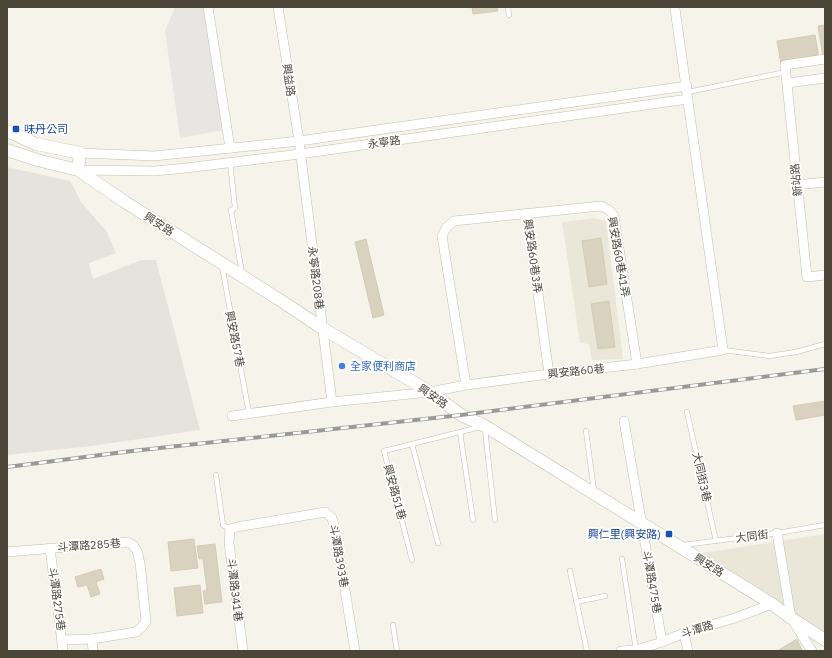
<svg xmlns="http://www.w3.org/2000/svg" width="832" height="658" viewBox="0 0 832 658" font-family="'IBM Plex Sans','Noto Sans TC',sans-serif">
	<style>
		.residential { fill: #ebe7d8 }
		.industrial { fill: #e6e3dc }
		.parking { fill: #e8e6e2 }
		.building { fill: #d9d2be; stroke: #d5cbb1 }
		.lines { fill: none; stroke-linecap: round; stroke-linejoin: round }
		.service-casing { stroke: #c3bdac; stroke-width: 5.5 }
		.minor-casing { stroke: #c3bdac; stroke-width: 10 }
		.tertiary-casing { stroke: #c3bdac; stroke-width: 13 }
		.service { stroke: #fff; stroke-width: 4.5 }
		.minor { stroke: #fff; stroke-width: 9 }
		.tertiary { stroke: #fff; stroke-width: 12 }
		.rail-casing { stroke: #999; stroke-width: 4 }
		.rail { stroke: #fff; stroke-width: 2.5; stroke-dasharray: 8; stroke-linecap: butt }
		.transit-dot { fill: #1a4fb4; stroke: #fff; stroke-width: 1.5 }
		.shop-dot { fill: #3f7fe0; stroke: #fff; stroke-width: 1.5 }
		.labels { text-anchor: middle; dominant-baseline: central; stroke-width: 3.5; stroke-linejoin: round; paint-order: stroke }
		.street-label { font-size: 11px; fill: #4b4637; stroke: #fff }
		.transit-label { font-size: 11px; fill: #164399; stroke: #fff; text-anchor: start }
		.shop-label { font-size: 11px; fill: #366cbe; stroke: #fff; text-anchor: start }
	</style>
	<rect width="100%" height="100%" fill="#f6f4ea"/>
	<g class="residential">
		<polygon points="595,218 606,221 623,359 592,360 589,344 580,343 562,222"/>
		<polygon points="825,534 825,632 696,554"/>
	</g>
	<polygon class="industrial" points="7,167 70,181 82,203 107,232 116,253 89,263 93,279 141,260 156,260 200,430 92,446 7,455"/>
	<polygon class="parking" points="175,7 203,7 224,130 180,138 165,31"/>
	<g class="building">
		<polygon points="472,7 497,7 498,11 473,14"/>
		<polygon points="825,25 825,57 823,57 818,26"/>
		<polygon points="815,35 819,58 781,64 777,41"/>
		<polygon points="601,238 607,284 589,287 582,241"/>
		<polygon points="366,239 384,315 373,318 355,242"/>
		<polygon points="609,301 615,347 598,349 591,304"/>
		<polygon points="825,401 825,415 796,420 793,406"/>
		<polygon points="194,539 198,568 171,571 168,542"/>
		<polygon points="215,544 222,602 205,604 203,591 207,590 203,559 199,559 197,546"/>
		<polygon points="101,569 104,579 96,582 100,594 91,597 87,585 78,587 75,577"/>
		<polygon points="200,585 203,613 177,616 174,588"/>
		<polygon points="797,639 802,650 800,651 777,651"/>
	</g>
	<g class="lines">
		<defs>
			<g id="service">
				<polyline points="508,7 509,15"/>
				<polyline points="688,92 786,72"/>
				<polyline points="230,162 235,208 231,210 242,273"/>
				<polyline points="222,266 249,413"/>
				<polyline points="723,350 769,356 796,352 825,344"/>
				<polyline points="687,412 716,541"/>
				<polyline points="485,429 495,520"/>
				<polyline points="586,431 594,491"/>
				<polyline points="460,432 473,520"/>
				<polyline points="412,444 438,543"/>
				<polyline points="216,475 223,525 230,529"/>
				<polyline points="683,545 777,533 825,525"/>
				<polyline points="622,559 636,650"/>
				<polyline points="412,560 384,451 480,427"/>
				<polyline points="570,571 587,651"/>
				<polyline points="576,602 605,596"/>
				<polyline points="393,625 397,651"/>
			</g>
			<g id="minor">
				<polyline points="208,7 230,148"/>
				<polyline points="278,7 299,141 332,402"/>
				<polyline points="825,59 785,65 807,277 825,275"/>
				<polyline points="788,83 825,78"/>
				<polyline points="80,153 154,156 299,141 687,86"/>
				<polyline points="78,170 155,171 186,168 300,154 688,99"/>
				<polyline points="796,185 825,182"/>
				<polyline points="527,213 549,374"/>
				<polyline points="466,385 442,236 446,228 454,221 601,206 609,210 614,216 637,364"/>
				<polyline points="232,416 332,402 430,392 466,385 549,374 637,364 723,350 675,9"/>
				<polyline points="624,421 662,642"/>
				<polyline points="777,533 791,618 812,651"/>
				<polyline points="50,548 63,651"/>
				<polyline points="7,552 128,542 133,545 137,551 140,563 146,621 142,627 136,632 92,639 63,640"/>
				<polyline points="684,633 688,651"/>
				<polyline points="92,639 93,651"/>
				<polyline points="243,651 229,543 230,529 237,527 325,512 332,518 335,529 355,651"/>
				<polyline points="621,651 636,650 662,642 684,633 735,618 772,604"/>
			</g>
			<g id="tertiary">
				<polyline points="7,131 36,144 80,153 78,170"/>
				<polyline points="7,150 37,160 78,170 125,202 283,302 322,328 430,392 461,415 485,426 772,604 791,618 825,640"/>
			</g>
		</defs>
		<use href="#service" class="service-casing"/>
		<use href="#minor" class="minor-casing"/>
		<use href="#tertiary" class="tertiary-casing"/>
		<use href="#service" class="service"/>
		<use href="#minor" class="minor"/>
		<use href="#tertiary" class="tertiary"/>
		<defs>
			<polyline id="rail" points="7,467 132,451 461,415 825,369"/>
		</defs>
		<use href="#rail" class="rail-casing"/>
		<use href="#rail" class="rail"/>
	</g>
	<g class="transit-dot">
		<rect x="12" y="125" width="8" height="8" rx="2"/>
		<rect x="665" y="530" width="8" height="8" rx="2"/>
	</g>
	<circle class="shop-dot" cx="342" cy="366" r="4"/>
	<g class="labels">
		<g class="street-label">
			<text transform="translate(289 80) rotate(82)">興益路</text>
			<text transform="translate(384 142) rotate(-8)">永寧路</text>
			<text transform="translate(796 180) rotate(-96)">新站路</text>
			<text transform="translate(159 224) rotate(33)">興安路</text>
			<text transform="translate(533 256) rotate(82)">興安路60巷3弄</text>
			<text transform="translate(619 257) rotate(80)">興安路60巷41弄</text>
			<text transform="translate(316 278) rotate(83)">永寧路208巷</text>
			<text transform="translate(235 339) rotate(79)">興安路57巷</text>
			<text transform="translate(576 371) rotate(-6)">興安路60巷</text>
			<text transform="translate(433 396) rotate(34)">興安路</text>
			<text transform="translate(702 477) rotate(77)">大同街3巷</text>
			<text transform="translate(395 492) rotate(75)">興安路51巷</text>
			<text transform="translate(752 536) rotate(-7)">大同街</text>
			<text transform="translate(89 545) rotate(-4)">斗潭路285巷</text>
			<text transform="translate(339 556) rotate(80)">斗潭路393巷</text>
			<text transform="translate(709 565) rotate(32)">興安路</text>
			<text transform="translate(652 582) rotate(80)">斗潭路475巷</text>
			<text transform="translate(235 590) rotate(83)">斗潭路341巷</text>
			<text transform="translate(57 599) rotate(82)">斗潭路275巷</text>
			<text transform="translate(697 629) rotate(-17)">斗潭路</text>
		</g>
		<g class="transit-label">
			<text x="24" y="129">味丹公司</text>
			<text x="661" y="534" text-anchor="end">興仁里(興安路)</text>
		</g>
		<g class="shop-label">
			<text x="350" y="366">全家便利商店</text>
		</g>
	</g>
	<rect width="832" height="658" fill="none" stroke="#4b4637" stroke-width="16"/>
</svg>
